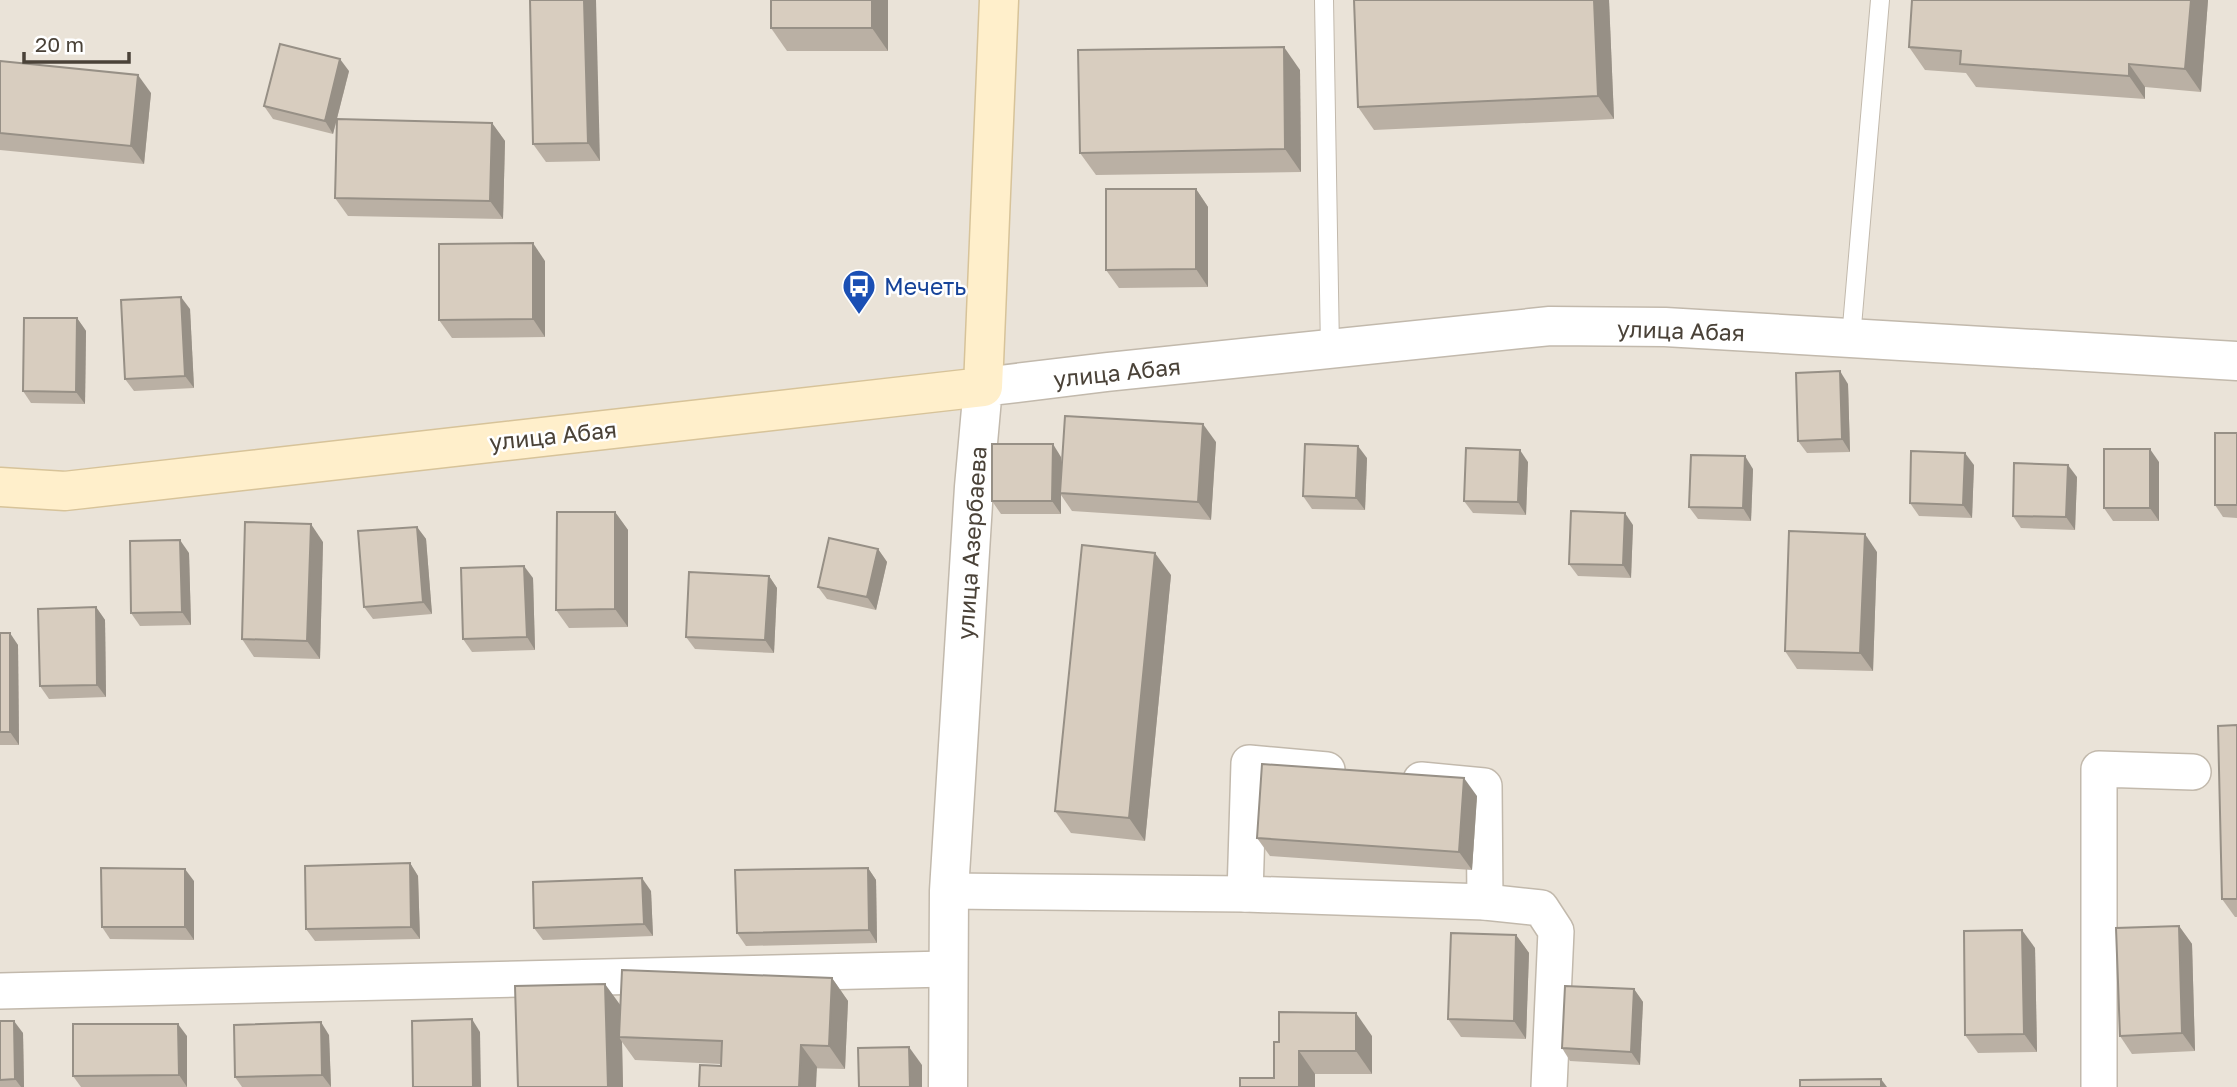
<svg xmlns="http://www.w3.org/2000/svg" width="2237" height="1087" viewBox="0 0 2237 1087" font-family="'Golos Text',sans-serif">
	<style>
		.residential { fill: #eae3d8 }
		.lines { fill: none; stroke-linecap: round; stroke-linejoin: round }
		.service-casing { stroke: #c2b9ac; stroke-width: 20 }
		.minor-casing { stroke: #c2b9ac; stroke-width: 38 }
		.tertiary-casing { stroke: #c2b9ac; stroke-width: 41 }
		.secondary-casing { stroke: #d7c399; stroke-width: 41 }
		.service { stroke: #fff; stroke-width: 18 }
		.minor { stroke: #fff; stroke-width: 35 }
		.tertiary { stroke: #fff; stroke-width: 38 }
		.secondary { stroke: #ffefcb; stroke-width: 38 }
		.wall { fill: #bab0a4 }
		.shaded-wall { fill: #979086 }
		.building { fill: #d8cdbf; stroke: #979086; stroke-width: 2 }
		.labels { text-anchor: middle; dominant-baseline: central; stroke-width: 5; stroke-linejoin: round; paint-order: stroke }
		.transit-label { font-size: 23px; fill: #164399; stroke: #fff; text-anchor: start }
		.street-label { font-size: 23px; fill: #4a4238; stroke: #fff }
	</style>
	<rect width="100%" height="100%" fill="#f6f1ea"/>
	<rect class="residential" x="0" y="0" width="2237" height="1087"/>
	<g class="lines">
		<defs>
			<g id="service">
				<polyline points="1324,0 1330,349"/>
				<polyline points="1851,338 1880,0"/>
			</g>
			<g id="minor">
				<polyline points="1327,770 1249,763 1245,894 1485,902 1541,908 1556,931 1549,1087"/>
				<polyline points="1421,780 1484,786 1485,902"/>
				<polyline points="949,891 1245,894"/>
				<polyline points="0,991 947,969"/>
				<polyline points="2099,1087 2099,769 2193,772"/>
			</g>
			<polyline id="tertiary" points="948,1087 949,891 974,487 983,387 1107,372 1550,326 1665,327 2237,361"/>
			<polyline id="secondary" points="0,487 65,491 983,387 999,0"/>
		</defs>
		<use href="#service" class="service-casing"/>
		<use href="#minor" class="minor-casing"/>
		<use href="#tertiary" class="tertiary-casing"/>
		<use href="#secondary" class="secondary-casing"/>
		<use href="#service" class="service"/>
		<use href="#minor" class="minor"/>
		<use href="#tertiary" class="tertiary"/>
		<use href="#secondary" class="secondary"/>
	</g>
	<g class="wall">
		<polygon points="530,0 600,161 546,162 533,144"/>
		<polygon points="771,0 888,0 888,51 787,51 771,28"/>
		<polygon points="1609,0 1614,119 1374,130 1358,107"/>
		<polygon points="1912,0 2208,0 2201,92 2145,87 2145,99 1976,87 1966,73 1925,70 1909,47"/>
		<polygon points="0,61 151,93 144,164 0,150"/>
		<polygon points="1300,70 1301,172 1096,175 1080,153"/>
		<polygon points="349,71 333,134 273,119 264,106"/>
		<polygon points="492,123 505,141 503,219 348,216 335,198"/>
		<polygon points="1196,189 1208,207 1208,287 1119,288 1106,270"/>
		<polygon points="545,261 545,337 452,338 439,320"/>
		<polygon points="190,309 194,388 134,391 125,379"/>
		<polygon points="77,318 86,331 85,404 31,403 23,391"/>
		<polygon points="1848,384 1850,452 1807,453 1798,441"/>
		<polygon points="2237,433 2237,518 2223,517 2215,505"/>
		<polygon points="1216,442 1211,520 1072,511 1061,495 1061,514 1001,514 992,501 1061,457 1061,472"/>
		<polygon points="1367,458 1365,510 1312,509 1303,496"/>
		<polygon points="1528,462 1526,515 1473,513 1464,501"/>
		<polygon points="2159,462 2159,521 2113,521 2104,508"/>
		<polygon points="1974,465 1972,518 1919,516 1910,503"/>
		<polygon points="1753,469 1751,521 1698,519 1689,507"/>
		<polygon points="2077,477 2075,530 2021,528 2013,516"/>
		<polygon points="615,512 628,530 628,627 569,628 556,610"/>
		<polygon points="1633,525 1631,578 1578,576 1569,564"/>
		<polygon points="417,527 426,539 432,614 373,619 364,607"/>
		<polygon points="323,542 320,659 254,657 242,639"/>
		<polygon points="878,549 887,562 876,610 827,599 818,587"/>
		<polygon points="1877,552 1873,671 1797,669 1785,651"/>
		<polygon points="189,553 191,625 140,626 131,613"/>
		<polygon points="1171,575 1145,841 1071,833 1055,811"/>
		<polygon points="769,576 777,588 774,653 695,649 686,637"/>
		<polygon points="533,578 535,650 472,652 463,639"/>
		<polygon points="96,607 105,620 106,697 49,699 40,686"/>
		<polygon points="0,633 18,645 19,745 0,745"/>
		<polygon points="2237,725 2237,917 2235,917 2222,899"/>
		<polygon points="1477,796 1472,870 1270,856 1257,838"/>
		<polygon points="410,863 418,876 420,939 315,941 306,929"/>
		<polygon points="868,868 876,880 877,943 746,946 737,933"/>
		<polygon points="194,881 194,940 110,939 102,927"/>
		<polygon points="651,891 653,936 543,940 534,928"/>
		<polygon points="2179,926 2192,944 2195,1051 2132,1054 2120,1036"/>
		<polygon points="1516,935 1529,953 1526,1039 1461,1037 1448,1019"/>
		<polygon points="2035,948 2037,1052 1978,1053 1965,1035"/>
		<polygon points="832,978 848,1001 845,1069 721,1066 721,1064 635,1060 622,1042 623,1087 518,1087 620,1005"/>
		<polygon points="1634,989 1643,1002 1640,1065 1570,1061 1562,1048"/>
		<polygon points="0,1021 23,1033 24,1087 0,1087"/>
		<polygon points="329,1035 331,1087 242,1087 235,1077"/>
		<polygon points="187,1036 187,1087 81,1087 73,1076"/>
		<polygon points="1372,1036 1372,1074 1315,1074 1315,1087 1274,1078 1274,1042"/>
	</g>
	<g class="shaded-wall">
		<polygon points="584,0 596,0 600,161 588,143"/>
		<polygon points="872,0 888,0 888,51 872,28"/>
		<polygon points="1594,0 1609,0 1614,119 1598,96"/>
		<polygon points="2191,0 2208,0 2201,92 2185,69"/>
		<polygon points="1284,47 1300,70 1301,172 1285,149"/>
		<polygon points="340,59 349,71 333,134 325,121"/>
		<polygon points="2129,64 2145,87 2145,99 2129,76"/>
		<polygon points="138,75 151,93 144,164 131,146"/>
		<polygon points="492,123 505,141 503,219 490,201"/>
		<polygon points="1196,189 1208,207 1208,287 1196,269"/>
		<polygon points="533,243 545,261 545,337 533,319"/>
		<polygon points="181,297 190,309 194,388 185,376"/>
		<polygon points="77,318 86,331 85,404 76,392"/>
		<polygon points="1840,371 1848,384 1850,452 1842,439"/>
		<polygon points="1203,424 1216,442 1211,520 1198,502"/>
		<polygon points="1053,444 1061,457 1061,514 1052,501"/>
		<polygon points="1358,446 1367,458 1365,510 1356,498"/>
		<polygon points="2150,449 2159,462 2159,521 2150,508"/>
		<polygon points="1520,450 1528,462 1526,515 1518,502"/>
		<polygon points="1965,453 1974,465 1972,518 1963,505"/>
		<polygon points="1745,456 1753,469 1751,521 1743,508"/>
		<polygon points="2068,465 2077,477 2075,530 2066,517"/>
		<polygon points="615,512 628,530 628,627 615,609"/>
		<polygon points="1625,513 1633,525 1631,578 1623,565"/>
		<polygon points="311,524 323,542 320,659 307,641"/>
		<polygon points="417,527 426,539 432,614 423,602"/>
		<polygon points="1865,534 1877,552 1873,671 1860,653"/>
		<polygon points="180,540 189,553 191,625 182,612"/>
		<polygon points="878,549 887,562 876,610 867,597"/>
		<polygon points="1155,553 1171,575 1145,841 1129,818"/>
		<polygon points="524,566 533,578 535,650 527,637"/>
		<polygon points="769,576 777,588 774,653 765,640"/>
		<polygon points="96,607 105,620 106,697 97,685"/>
		<polygon points="10,633 18,645 19,745 10,732"/>
		<polygon points="1464,778 1477,796 1472,870 1459,852"/>
		<polygon points="410,863 418,876 420,939 411,927"/>
		<polygon points="868,868 876,880 877,943 869,930"/>
		<polygon points="185,869 194,881 194,940 185,927"/>
		<polygon points="642,878 651,891 653,936 644,924"/>
		<polygon points="2179,926 2192,944 2195,1051 2182,1033"/>
		<polygon points="2022,930 2035,948 2037,1052 2024,1034"/>
		<polygon points="1516,935 1529,953 1526,1039 1514,1021"/>
		<polygon points="832,978 848,1001 845,1069 829,1046"/>
		<polygon points="605,984 621,1006 619,1037 622,1042 623,1087 608,1087"/>
		<polygon points="1634,989 1643,1002 1640,1065 1631,1052"/>
		<polygon points="1356,1013 1372,1036 1372,1074 1356,1051"/>
		<polygon points="472,1019 480,1032 481,1087 473,1087"/>
		<polygon points="14,1021 23,1033 24,1087 21,1087 15,1079"/>
		<polygon points="321,1022 329,1035 331,1087 322,1075"/>
		<polygon points="178,1024 187,1036 187,1087 179,1075"/>
		<polygon points="801,1045 817,1067 816,1087 799,1087"/>
		<polygon points="909,1047 922,1065 922,1087 910,1087"/>
		<polygon points="1299,1051 1315,1074 1315,1087 1299,1087"/>
		<polygon points="1881,1079 1887,1087 1881,1087"/>
	</g>
	<g class="building">
		<polygon points="530,0 584,0 588,143 533,144"/>
		<rect x="771" y="0" width="101" height="28"/>
		<polygon points="1354,0 1594,0 1598,96 1358,107"/>
		<polygon points="1912,0 2191,0 2185,69 2129,64 2129,76 1960,64 1961,51 1909,47"/>
		<polygon points="280,44 340,59 325,121 264,106"/>
		<polygon points="1284,47 1285,149 1080,153 1078,50"/>
		<polygon points="0,61 138,75 131,146 0,133"/>
		<polygon points="337,119 492,123 490,201 335,198"/>
		<polygon points="1106,189 1196,189 1196,269 1106,270"/>
		<polygon points="533,243 533,319 439,320 439,244"/>
		<polygon points="181,297 185,376 125,379 121,300"/>
		<polygon points="24,318 77,318 76,392 23,391"/>
		<polygon points="1840,371 1842,439 1798,441 1796,373"/>
		<polygon points="1065,416 1203,424 1198,502 1060,493"/>
		<rect x="2215" y="433" width="22" height="72"/>
		<polygon points="992,444 1053,444 1052,501 992,501"/>
		<polygon points="1305,444 1358,446 1356,498 1303,496"/>
		<polygon points="1466,448 1520,450 1518,502 1464,501"/>
		<rect x="2104" y="449" width="46" height="59"/>
		<polygon points="1911,451 1965,453 1963,505 1910,503"/>
		<polygon points="1691,455 1745,456 1743,508 1689,507"/>
		<polygon points="2014,463 2068,465 2066,517 2013,516"/>
		<polygon points="1571,511 1625,513 1623,565 1569,564"/>
		<polygon points="557,512 615,512 615,609 556,610"/>
		<polygon points="245,522 311,524 307,641 242,639"/>
		<polygon points="417,527 423,602 364,607 358,531"/>
		<polygon points="1789,531 1865,534 1860,653 1785,651"/>
		<polygon points="829,538 878,549 867,597 818,587"/>
		<polygon points="180,540 182,612 131,613 130,541"/>
		<polygon points="1082,545 1155,553 1129,818 1055,811"/>
		<polygon points="524,566 527,637 463,639 461,568"/>
		<polygon points="689,572 769,576 765,640 686,637"/>
		<polygon points="96,607 97,685 40,686 38,609"/>
		<rect x="0" y="633" width="10" height="99"/>
		<polygon points="2237,725 2237,899 2222,899 2218,726"/>
		<polygon points="1262,764 1464,778 1459,852 1257,838"/>
		<polygon points="410,863 411,927 306,929 305,866"/>
		<polygon points="101,868 185,869 185,927 102,927"/>
		<polygon points="868,868 869,930 737,933 735,870"/>
		<polygon points="642,878 644,924 534,928 533,882"/>
		<polygon points="2179,926 2182,1033 2120,1036 2116,928"/>
		<polygon points="2022,930 2024,1034 1965,1035 1964,931"/>
		<polygon points="1451,933 1516,935 1514,1021 1448,1019"/>
		<polygon points="622,970 832,978 829,1046 801,1045 799,1087 699,1087 700,1065 721,1066 722,1041 619,1037"/>
		<polygon points="605,984 608,1087 518,1087 515,986"/>
		<polygon points="1565,986 1634,989 1631,1052 1562,1048"/>
		<polygon points="1279,1012 1356,1013 1356,1051 1299,1051 1299,1087 1240,1087 1240,1078 1274,1078 1274,1042 1279,1042"/>
		<polygon points="472,1019 473,1087 413,1087 412,1021"/>
		<polygon points="0,1021 14,1021 15,1079 0,1080"/>
		<polygon points="321,1022 322,1075 235,1077 234,1025"/>
		<polygon points="73,1024 178,1024 179,1075 73,1076"/>
		<polygon points="909,1047 910,1087 859,1087 858,1048"/>
		<polygon points="1881,1079 1881,1087 1800,1087 1800,1080"/>
	</g>
	<defs>
		<symbol id="bus-pin" viewBox="-11 -11 22 30"><path d="M0 17L-7.5 6A9.5 9.5 0 1 1 7.5 6Z" fill="#1a4fb4" stroke="#fff"/><path d="M-5-6H5V4H4V6H2V4H-2V6H-4V4H-5ZM-3.5-4V0h7V-4ZM-3.5 1.2v1.5H-2V1.2ZM2 1.2v1.5H3.5V1.2Z" fill="#fff"/></symbol>
	</defs>
	<g fill-rule="evenodd">
		<use href="#bus-pin" x="840" y="267" width="38" height="52"/>
	</g>
	<g class="labels">
		<g class="transit-label">
			<text x="884" y="286">Мечеть</text>
		</g>
		<g class="street-label">
			<text transform="translate(1681 330) rotate(2)">улица Абая</text>
			<text transform="translate(1117 372) rotate(-6)">улица Абая</text>
			<text transform="translate(553 435) rotate(-6)">улица Абая</text>
			<text transform="translate(971 543) rotate(-86)">улица Азербаева</text>
		</g>
	</g>
	<path d="M24 52v10h105v-10" fill="none" stroke="#4a4238" stroke-width="3.5"/>
	<text x="35" y="52" font-size="21" fill="#4a4238" stroke="#ffffff" stroke-width="5" paint-order="stroke">20 m</text>
</svg>
